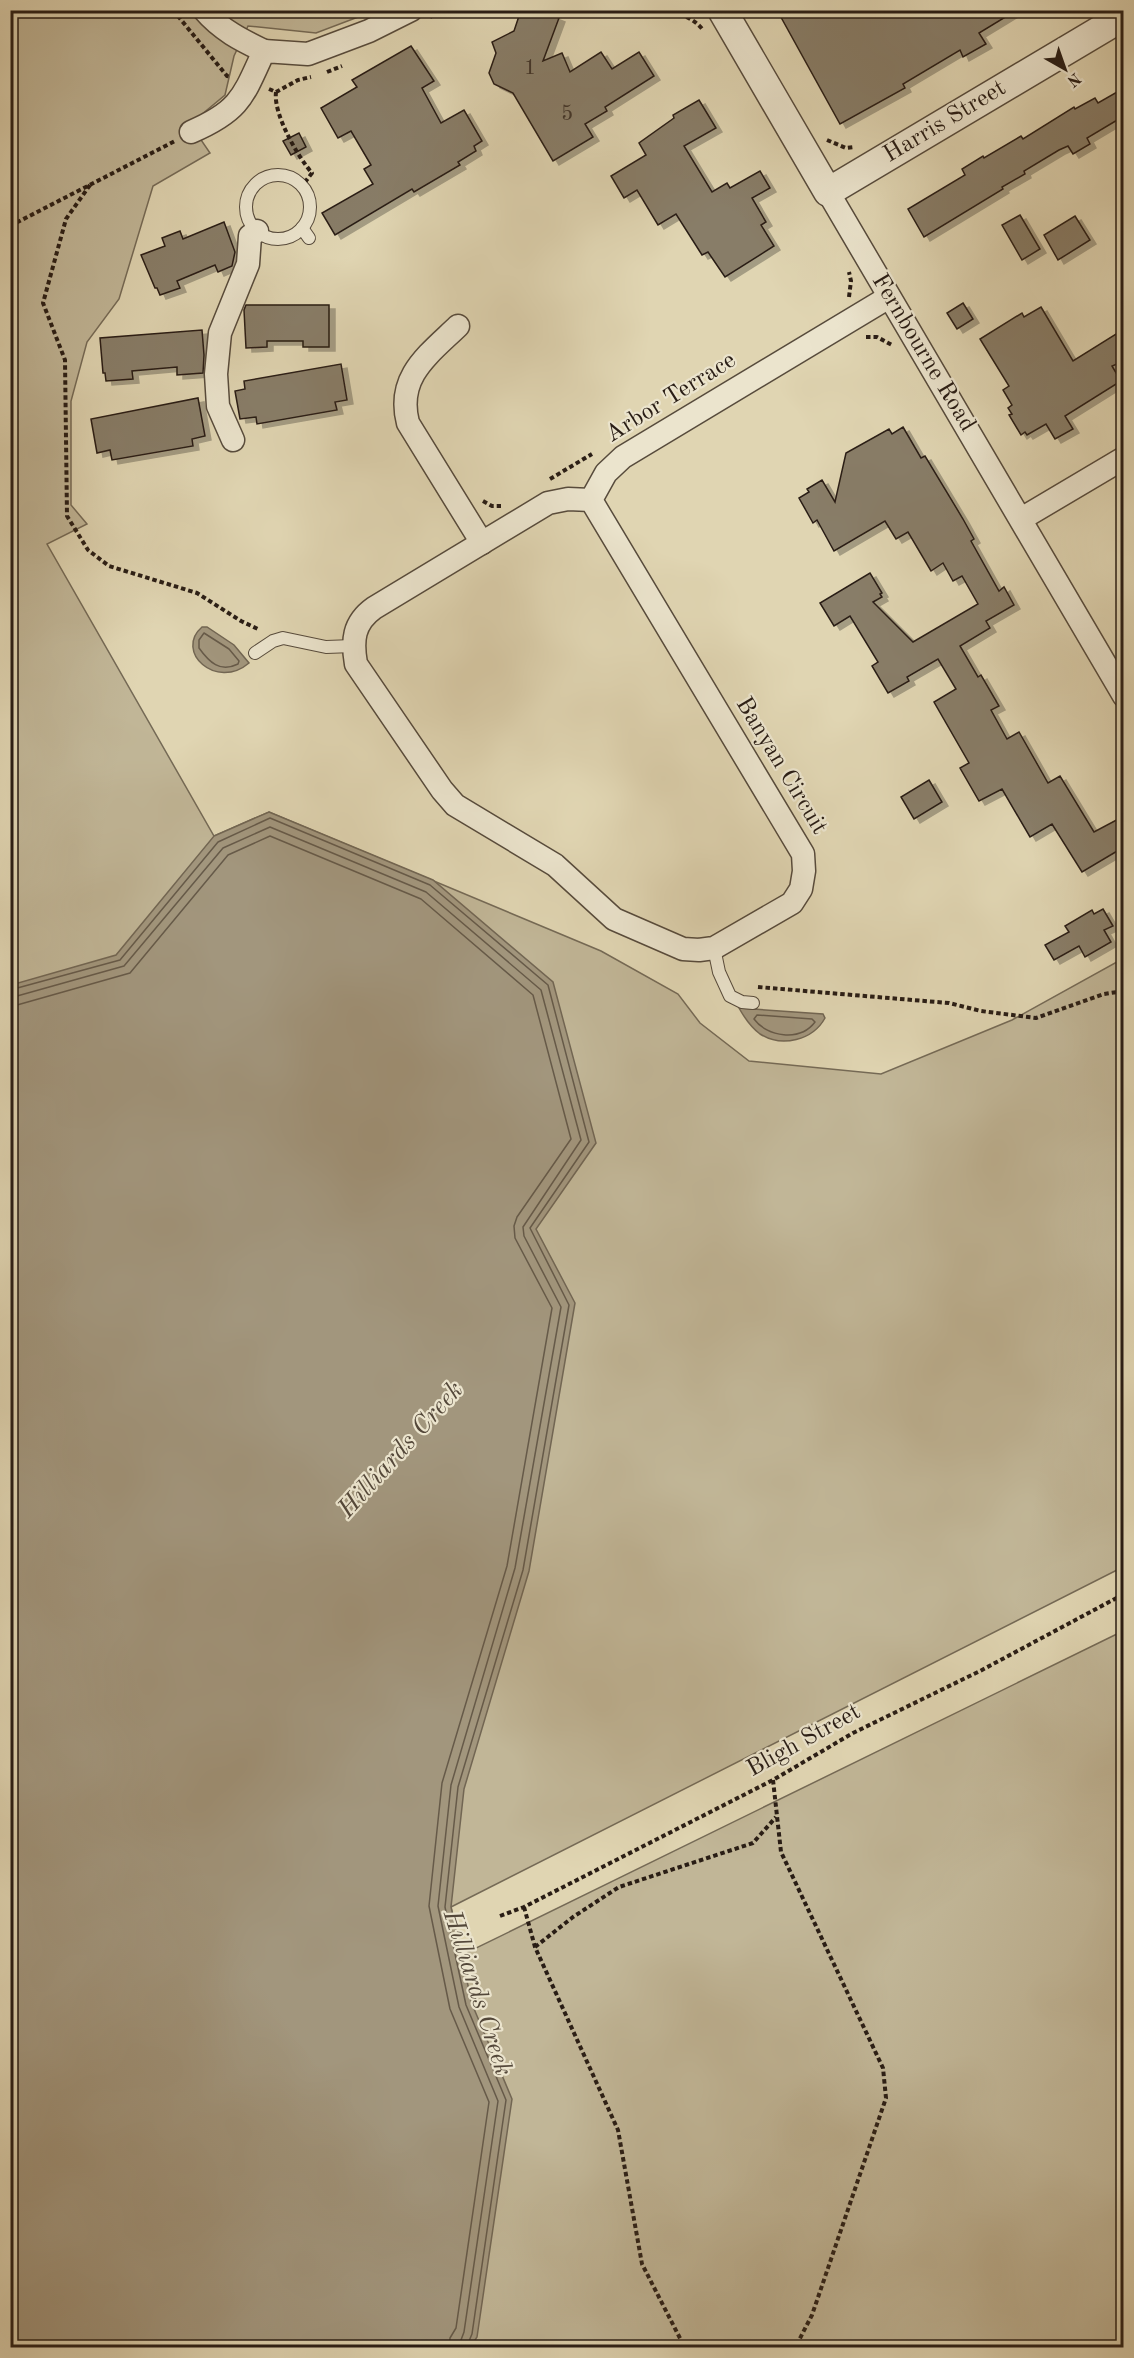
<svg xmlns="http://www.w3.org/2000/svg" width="1134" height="2358" viewBox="0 0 1134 2358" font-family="'Old Standard TT',serif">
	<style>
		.green { fill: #c1b697; stroke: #756a56; stroke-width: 1.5 }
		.water { fill: #a2967d; stroke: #726653; stroke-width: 1.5 }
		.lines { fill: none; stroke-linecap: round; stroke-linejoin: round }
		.shore { stroke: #665a49; stroke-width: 1.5 }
		.building { fill: #887d67; stroke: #291d15; stroke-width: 1.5; filter: url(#shadow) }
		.service-casing { stroke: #574b3c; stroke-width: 14 }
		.minor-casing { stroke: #574b3c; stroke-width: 25 }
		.tertiary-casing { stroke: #574b3c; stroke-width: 31 }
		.path { stroke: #291d15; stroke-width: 4; stroke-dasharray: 4.5 3; stroke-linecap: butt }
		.service { stroke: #ebe4cd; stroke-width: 12 }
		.minor { stroke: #ebe4cd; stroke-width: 22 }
		.tertiary { stroke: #ebe4cd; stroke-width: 28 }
		.labels { text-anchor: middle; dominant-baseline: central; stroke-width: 4.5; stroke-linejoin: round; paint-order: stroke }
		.number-label { font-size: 21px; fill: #41352a }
		.street-label { font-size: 24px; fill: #291d15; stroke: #ebe4cd }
		.water-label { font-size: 26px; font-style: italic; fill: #534739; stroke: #ebe4cd }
	</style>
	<defs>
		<filter id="shadow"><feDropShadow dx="6" dy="4" stdDeviation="0" flood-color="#0004"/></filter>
	</defs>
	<rect width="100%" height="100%" fill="#e0d5b2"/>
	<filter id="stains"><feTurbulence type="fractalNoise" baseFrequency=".00333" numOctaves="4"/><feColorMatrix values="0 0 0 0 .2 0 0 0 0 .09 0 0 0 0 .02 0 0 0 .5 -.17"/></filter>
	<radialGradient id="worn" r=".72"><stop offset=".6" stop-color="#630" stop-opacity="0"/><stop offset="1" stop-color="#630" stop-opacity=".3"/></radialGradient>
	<polygon class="green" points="11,11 374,11 316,33 248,26 234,56 225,95 195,120 199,137 210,153 153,186 119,299 87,342 71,401 71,505 87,524 47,544 214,836 269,812 601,951 678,994 700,1023 749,1061 881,1074 1012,1020 1124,958 1123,1567 451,1907 462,1955 1123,1631 1123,2347 11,2348"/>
	<g class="water">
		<path d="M202,627H207L234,645L249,663C216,691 174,651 202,627Z"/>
		<polygon points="269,812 433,880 553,982 596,1143 536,1229 575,1303 529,1571 464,1789 451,1907 472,2004 512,2099 477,2337 470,2348 11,2347 11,985 116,955 214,836"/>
		<path d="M739,1008L823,1014L825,1018C813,1040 782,1048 760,1034C752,1028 744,1017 739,1008Z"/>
	</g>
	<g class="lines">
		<g class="shore">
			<path d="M204,633L229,649L239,661L238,664C220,673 209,662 199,648V640Z"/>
			<polyline points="10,990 120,960 218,842 270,818 430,885 548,985 589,1142 530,1228 569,1305 523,1570 458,1787 445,1907 466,2005 506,2100 472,2334 466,2348"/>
			<polyline points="10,998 124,966 223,848 270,827 426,892 541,990 581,1140 523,1227 524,1236 561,1307 515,1568 451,1785 438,1906 459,2007 498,2101 464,2332 458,2348"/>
			<polyline points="10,1007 130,973 228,855 270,836 421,899 533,995 571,1139 517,1217 514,1226 515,1238 552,1308 507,1566 442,1783 429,1906 450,2009 489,2102 456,2328 450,2338 449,2348"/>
			<path d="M757,1015L812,1019L815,1022C800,1042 767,1037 754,1019Z"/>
		</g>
	</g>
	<g class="building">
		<polygon points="521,10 539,10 559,18 543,61 562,53 570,72 601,52 612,69 639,52 654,76 605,107 607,111 585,124 593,137 553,161 513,93 494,84 489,73 496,53 492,42 514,31"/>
		<polygon points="777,10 1017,10 979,33 986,44 963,57 960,50 903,84 905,88 840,124"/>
		<polygon points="411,46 434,81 422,88 441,123 464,110 482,141 474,146 476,151 458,162 460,165 414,192 412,189 335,235 322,213 373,184 364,169 371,165 351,131 338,138 321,108 357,87 352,80"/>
		<polygon points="1124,88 1124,116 1087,138 1090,144 1073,154 1068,146 1059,150 1024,171 1025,174 1002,187 1003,189 924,237 908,209 965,175 962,169 983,156 984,158 1021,136 1023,139 1074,107 1075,109 1095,98 1098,103"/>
		<polygon points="699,100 716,128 684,146 712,192 727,183 730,188 760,171 770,188 752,198 766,222 761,225 774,246 725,277 708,252 702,255 676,214 658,225 637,190 624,198 611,176 646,155 639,143 674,118 673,115"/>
		<polygon points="299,133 306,147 291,155 283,141"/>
		<polygon points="1020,215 1040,249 1022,260 1002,225"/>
		<polygon points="1075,216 1090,240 1058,260 1044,235"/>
		<polygon points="224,222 235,252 232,266 218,272 215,265 177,281 180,288 160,295 157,288 155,288 141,255 165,246 162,238 180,231 183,239"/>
		<polygon points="963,303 973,319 957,329 947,313"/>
		<polygon points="246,305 329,305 329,347 303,347 303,341 267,341 267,347 246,348 244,310"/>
		<polygon points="1041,307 1073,361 1124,329 1124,361 1112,366 1121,381 1065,416 1073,429 1055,439 1046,424 1027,435 1025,432 1021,435 1009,415 1012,414 1008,408 1012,405 1003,390 1009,386 980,339 1022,313 1024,317"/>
		<polygon points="202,330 204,355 203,373 177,375 177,367 132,371 133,379 106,381 105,373 103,373 100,338"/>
		<polygon points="341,364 347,400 335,402 337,410 257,424 256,417 240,419 235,391 245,389 244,381"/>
		<polygon points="198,398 205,436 192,439 193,446 112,460 110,450 97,453 91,419"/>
		<polygon points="903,427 921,458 925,456 963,519 974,539 971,541 999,591 1004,587 1014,605 986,621 990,628 960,646 978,677 981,675 999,706 991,710 1007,739 1019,732 1048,783 1060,776 1094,832 1124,816 1124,847 1082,872 1052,824 1030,837 1002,789 979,801 960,768 969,763 934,702 956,689 938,659 907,677 909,681 888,693 872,666 878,662 850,616 834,626 820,603 870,573 882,593 880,594 882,597 873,602 913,642 978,604 962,576 953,581 943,563 931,571 908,532 896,539 885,521 834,551 817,520 813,523 799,498 809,492 807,489 822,480 835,502 846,453 889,429 892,434"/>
		<polygon points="929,780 942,802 914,819 901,797"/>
		<polygon points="1103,909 1113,926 1104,930 1111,942 1085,957 1079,946 1054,960 1045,945 1069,932 1065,926 1092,910 1094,914"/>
	</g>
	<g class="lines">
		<defs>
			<g id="service">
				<circle cx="278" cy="207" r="32"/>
				<polyline points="302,228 309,238"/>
				<polyline points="255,653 273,641 283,638 326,647 353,646"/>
				<polyline points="714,948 719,972 730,996 742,1002 753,1003"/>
			</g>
			<g id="minor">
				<path d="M204,10C221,30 241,40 264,51"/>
				<path d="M191,132C240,111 243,97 264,51L308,54L369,31L411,10"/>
				<polyline points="828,192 1124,696"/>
				<path d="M458,326C428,355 396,377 408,423L482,543"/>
				<polyline points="233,440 218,406 216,374 220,333 248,264 250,236 257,231"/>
				<path d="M591,500L803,854L804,871L801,889L792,903L714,948L699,950L683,949L614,919L555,865L455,805L442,790L356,664C352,641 353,623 374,608L548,503L568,499L591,500L606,473L623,457L889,297"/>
				<polyline points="1021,519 1124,458"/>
			</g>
			<polyline id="tertiary" points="722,10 828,192 1124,16"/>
		</defs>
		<use href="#service" class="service-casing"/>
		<use href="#minor" class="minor-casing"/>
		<use href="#tertiary" class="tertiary-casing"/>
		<g class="path">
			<polyline points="173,10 227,76 231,77"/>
			<polyline points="607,10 617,13 657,10"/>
			<path d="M665,10C679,13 694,18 703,30"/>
			<polyline points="430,17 443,10"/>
			<polyline points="327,72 342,66"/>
			<polyline points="269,89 276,92 298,80 311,77"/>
			<path d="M276,92C273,114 298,157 312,173L302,186"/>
			<polyline points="827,140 846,148 854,147"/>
			<polyline points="90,185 66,219 43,303 65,360 67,516 88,550 109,566 197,593 241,621 260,630"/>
			<polyline points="10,226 175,141"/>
			<polyline points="849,297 851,281 849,272"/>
			<polyline points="866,337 877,337 892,345"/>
			<polyline points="550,479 592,454"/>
			<polyline points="483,501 492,506 501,506"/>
			<polyline points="758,987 949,1003 981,1011 1036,1018 1104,994 1124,991"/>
			<polyline points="773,1780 781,1852 883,2068 886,2098 812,2315 795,2348"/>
			<polyline points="524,1907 535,1947 618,2130 642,2264 685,2348"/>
			<polyline points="500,1916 524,1907 773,1780 853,1733 980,1671 1124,1594"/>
			<polyline points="535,1947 573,1917 619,1887 753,1843 776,1817"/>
		</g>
		<use href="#service" class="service"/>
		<use href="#minor" class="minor"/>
		<use href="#tertiary" class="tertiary"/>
	</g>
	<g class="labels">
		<g class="number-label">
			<text x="530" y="68">1</text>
			<text x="567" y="114">5</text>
		</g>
		<g class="street-label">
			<text transform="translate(945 122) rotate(-31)">Harris Street</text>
			<text transform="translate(923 353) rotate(59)">Fernbourne Road</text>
			<text transform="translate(671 398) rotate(-32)">Arbor Terrace</text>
			<text transform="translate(781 766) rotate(59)">Banyan Circuit</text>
			<text transform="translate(804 1741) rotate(-29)">Bligh Street</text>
		</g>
		<g class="water-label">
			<text transform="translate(401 1450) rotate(-48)">Hilliards Creek</text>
			<text transform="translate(477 1993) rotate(72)">Hilliards Creek</text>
		</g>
	</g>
	<rect width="1134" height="2358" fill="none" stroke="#e0d5b2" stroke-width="36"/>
	<rect x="12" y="12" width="1110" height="2334" fill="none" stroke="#291d15" stroke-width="3"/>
	<rect x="18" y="18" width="1098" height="2322" fill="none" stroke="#291d15" stroke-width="1.5"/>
	<g transform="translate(1065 69) rotate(140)" stroke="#ebe4cd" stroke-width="4.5" paint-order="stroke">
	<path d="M0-4.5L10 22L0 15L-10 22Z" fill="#291d15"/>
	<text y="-9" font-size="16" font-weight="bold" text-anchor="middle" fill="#291d15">N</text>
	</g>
	<rect width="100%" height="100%" filter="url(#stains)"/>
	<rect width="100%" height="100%" fill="url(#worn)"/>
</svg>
